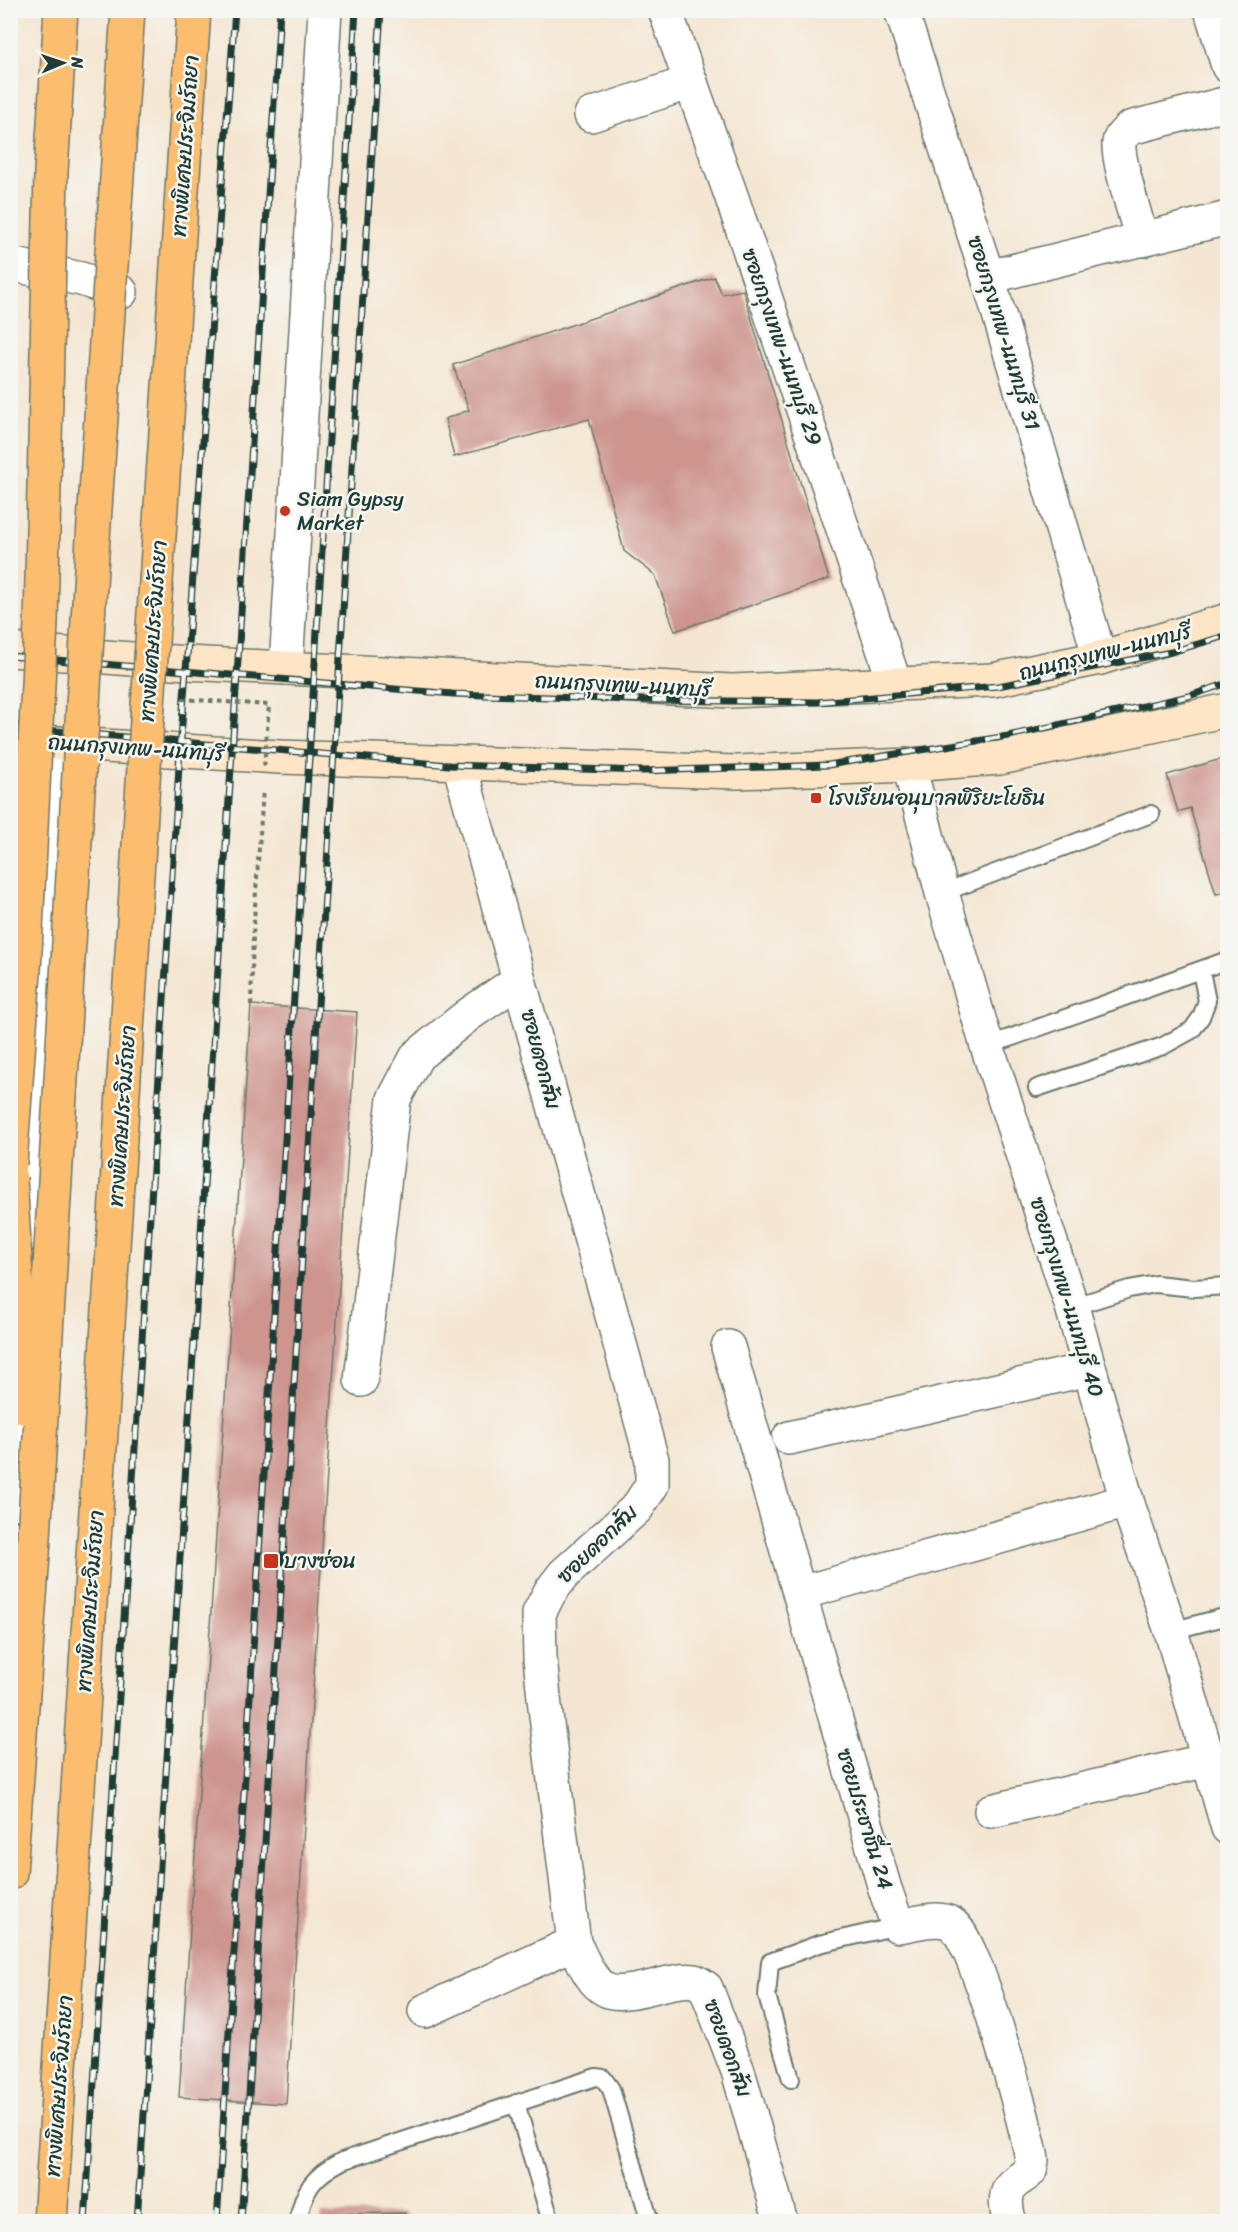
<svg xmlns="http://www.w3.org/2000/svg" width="1238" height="2232" viewBox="0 0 1238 2232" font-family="Sriracha,'Playpen Sans Thai',sans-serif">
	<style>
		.building { fill: #ce958f }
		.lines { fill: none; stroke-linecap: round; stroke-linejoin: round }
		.service-casing { stroke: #6a786b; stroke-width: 20 }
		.minor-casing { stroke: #6a786b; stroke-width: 36 }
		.tertiary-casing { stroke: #6a786b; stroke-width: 36 }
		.secondary-casing { stroke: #6a786b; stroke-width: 36 }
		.motorway-casing { stroke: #6a786b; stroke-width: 36 }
		.path { stroke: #6a786b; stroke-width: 4; stroke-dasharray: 4.5 4.5; stroke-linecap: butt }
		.service { stroke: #fff; stroke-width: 16 }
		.minor { stroke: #fff; stroke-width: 33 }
		.tertiary { stroke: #fff; stroke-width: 33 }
		.secondary { stroke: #fee5c5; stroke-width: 33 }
		.motorway { stroke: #fcbd6e; stroke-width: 33 }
		.rail-casing { stroke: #1f3d34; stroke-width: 7 }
		.rail { stroke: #f6f6f2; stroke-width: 4.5; stroke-dasharray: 14; stroke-linecap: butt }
		.motorway-bridge-casing { stroke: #6a786b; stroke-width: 36; stroke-linecap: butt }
		.path-bridge { stroke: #6a786b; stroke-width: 4; stroke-dasharray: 4.5 4.5; stroke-linecap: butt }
		.motorway-bridge { stroke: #fcbd6e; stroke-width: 33 }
		.poi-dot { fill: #c8321e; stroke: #f6f6f2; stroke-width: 2 }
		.labels { text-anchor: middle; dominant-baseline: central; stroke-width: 5; stroke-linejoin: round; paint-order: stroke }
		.street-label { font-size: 21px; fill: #1f3d34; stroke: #f6f6f2 }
		.poi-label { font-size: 21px; fill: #1f3d34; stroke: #f6f6f2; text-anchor: start }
	</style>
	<rect width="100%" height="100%" fill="#f6f6f2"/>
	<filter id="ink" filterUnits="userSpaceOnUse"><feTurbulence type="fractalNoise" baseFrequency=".0167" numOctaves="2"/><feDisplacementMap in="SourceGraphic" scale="12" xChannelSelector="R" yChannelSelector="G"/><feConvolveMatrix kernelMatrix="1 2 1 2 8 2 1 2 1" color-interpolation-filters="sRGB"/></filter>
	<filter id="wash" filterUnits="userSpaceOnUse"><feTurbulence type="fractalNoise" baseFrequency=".008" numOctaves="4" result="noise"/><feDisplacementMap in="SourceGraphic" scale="24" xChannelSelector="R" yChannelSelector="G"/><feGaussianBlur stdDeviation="1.35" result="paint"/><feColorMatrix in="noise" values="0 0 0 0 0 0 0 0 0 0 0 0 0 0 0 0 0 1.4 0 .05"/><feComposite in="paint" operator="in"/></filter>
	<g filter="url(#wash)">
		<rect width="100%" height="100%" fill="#f4e6d2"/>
		<g id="blocks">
			<g class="building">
				<polygon points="714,277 722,294 743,290 829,579 675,631 655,575 624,551 589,419 454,457 445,419 469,410 453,365"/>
				<polygon points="1228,757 1228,891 1216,894 1190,808 1178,812 1167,775"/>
				<polygon points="251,1005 357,1012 286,2104 179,2097"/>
				<polygon points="405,2213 405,2222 321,2222 321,2214"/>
			</g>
		</g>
	</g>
	<g filter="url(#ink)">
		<use href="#blocks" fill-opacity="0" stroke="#6a786b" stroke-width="1.5"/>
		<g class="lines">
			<defs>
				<g id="service">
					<polyline points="942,893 1151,814"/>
					<polyline points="987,1046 1228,960"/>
					<polyline points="1037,1088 1163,1046 1192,1030 1201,1017 1207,1001 1201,971"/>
					<polyline points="1072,1307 1129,1289 1156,1284 1193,1288 1228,1286"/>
					<polyline points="1171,1631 1228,1616"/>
					<polyline points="791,2079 767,1996 770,1962 819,1944 898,1926"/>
					<polyline points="516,2103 551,2222"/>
					<path d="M298,2222C303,2190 313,2176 342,2161L596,2077L603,2078L611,2089L650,2222"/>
				</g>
				<g id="minor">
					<polyline points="665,10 732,198 895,684"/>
					<polyline points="901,10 988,277 1100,658"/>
					<polyline points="1211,10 1228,66"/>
					<polyline points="591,115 691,82"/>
					<path d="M1142,240C1137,220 1117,160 1119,143C1120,136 1125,133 1130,128L1228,103"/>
					<polyline points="10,264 81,279 121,292"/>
					<polyline points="988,277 1228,218"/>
					<polyline points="286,668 325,10"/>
					<path d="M459,763L652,1460V1485L637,1508L564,1574L550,1592L539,1613L540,1658L545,1707L574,1943C582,1958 590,1982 606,1990C626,2000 671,1977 694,1981C698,1982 703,1986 706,1988L738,2071L781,2222"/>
					<polyline points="909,765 942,893 987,1046 1072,1307 1127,1501 1171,1631 1228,1828"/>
					<path d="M728,1347L885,1889L898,1926C914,1924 937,1915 952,1924C975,1937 1027,2126 1032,2160L1030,2171C1025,2176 1019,2179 1014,2183C1003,2192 1006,2210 1010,2222"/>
					<polyline points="361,1380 394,1099 417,1056 468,1015 519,980"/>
					<polyline points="789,1438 1089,1369"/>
					<polyline points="801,1593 1127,1501"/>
					<polyline points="991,1811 1208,1760"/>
					<polyline points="425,2011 574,1943"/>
				</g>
				<g id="tertiary">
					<polyline points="25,1235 36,1030 66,745"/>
					<polyline points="10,1504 17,1377"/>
				</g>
				<g id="secondary">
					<polyline points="10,650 187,663 732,691 993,680 1100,658 1228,620"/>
					<polyline points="10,740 280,757 737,772 909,765 1000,758 1228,710"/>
				</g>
				<g id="motorway">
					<polyline points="155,597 194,10"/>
					<polyline points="10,1873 33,1555"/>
				</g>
			</defs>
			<use href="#service" class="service-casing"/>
			<use href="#minor" class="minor-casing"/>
			<use href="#tertiary" class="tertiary-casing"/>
			<use href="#secondary" class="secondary-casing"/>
			<use href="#motorway" class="motorway-casing"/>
			<polyline class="path" points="251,1005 253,935 263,790"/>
			<use href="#service" class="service"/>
			<use href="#minor" class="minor"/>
			<use href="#tertiary" class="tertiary"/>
			<use href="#secondary" class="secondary"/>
			<use href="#motorway" class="motorway"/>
			<defs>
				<g id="rail">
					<polyline points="10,656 453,694 644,700 817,702 998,686 1171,652 1228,635"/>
					<polyline points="10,727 449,765 644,771 828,765 1008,736 1189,696 1228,683"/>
					<polyline points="85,2222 180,751 235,10"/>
					<polyline points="137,2222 280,10"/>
					<polyline points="217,2222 356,10"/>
					<polyline points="241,2222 381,10"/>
				</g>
			</defs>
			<use href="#rail" class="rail-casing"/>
			<use href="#rail" class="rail"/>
			<defs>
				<g id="motorway-bridge">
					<polyline points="10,1164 24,972 41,623 51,172 61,10"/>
					<polyline points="10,1178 24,1407"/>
					<polyline points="33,1555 91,569 128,10"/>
					<polyline points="50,2222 155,597"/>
				</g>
			</defs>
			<use href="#motorway-bridge" class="motorway-bridge-casing"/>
			<polyline class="path-bridge" points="182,699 269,705 264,768"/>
			<use href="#motorway-bridge" class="motorway-bridge"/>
		</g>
	</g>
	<g class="poi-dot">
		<circle cx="285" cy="511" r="6"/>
		<rect x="810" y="792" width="12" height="12" rx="3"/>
		<rect x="263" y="1553" width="16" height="16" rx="3"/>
	</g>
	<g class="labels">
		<g class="street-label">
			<text transform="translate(185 146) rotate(-86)">ทางพิเศษประจิมรัถยา</text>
			<text transform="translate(1004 333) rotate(73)">ซอยกรุงเทพ-นนทบุรี 31</text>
			<text transform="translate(782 347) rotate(71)">ซอยกรุงเทพ-นนทบุรี 29</text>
			<text transform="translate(153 631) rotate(-86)">ทางพิเศษประจิมรัถยา</text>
			<text transform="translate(1105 652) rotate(-14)">ถนนกรุงเทพ-นนทบุรี</text>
			<text transform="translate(623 685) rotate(3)">ถนนกรุงเทพ-นนทบุรี</text>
			<text transform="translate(136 748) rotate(4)">ถนนกรุงเทพ-นนทบุรี</text>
			<text transform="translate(541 1059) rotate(75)">ซอยดอกส้ม</text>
			<text transform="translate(122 1116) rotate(-86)">ทางพิเศษประจิมรัถยา</text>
			<text transform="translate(1067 1297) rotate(73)">ซอยกรุงเทพ-นนทบุรี 40</text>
			<text transform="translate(597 1544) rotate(-44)">ซอยดอกส้ม</text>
			<text transform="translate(90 1601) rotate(-86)">ทางพิเศษประจิมรัถยา</text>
			<text transform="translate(865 1819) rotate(73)">ซอยประชาชื่น 24</text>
			<text transform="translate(728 2048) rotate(70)">ซอยดอกส้ม</text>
			<text transform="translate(59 2086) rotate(-86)">ทางพิเศษประจิมรัถยา</text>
		</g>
		<g class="poi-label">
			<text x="297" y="499">Siam Gypsy<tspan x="297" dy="24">Market</tspan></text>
			<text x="828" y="798">โรงเรียนอนุบาลพิริยะโยธิน</text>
			<text x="284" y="1561">บางซ่อน</text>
		</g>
	</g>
	<rect width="1238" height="2232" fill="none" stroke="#f6f6f2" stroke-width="36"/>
	<g transform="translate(63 63) rotate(88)" stroke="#f6f6f2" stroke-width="4.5" paint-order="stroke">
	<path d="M0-4.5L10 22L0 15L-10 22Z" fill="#1f3d34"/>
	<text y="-9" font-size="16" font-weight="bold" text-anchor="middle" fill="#1f3d34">N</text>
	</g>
</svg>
